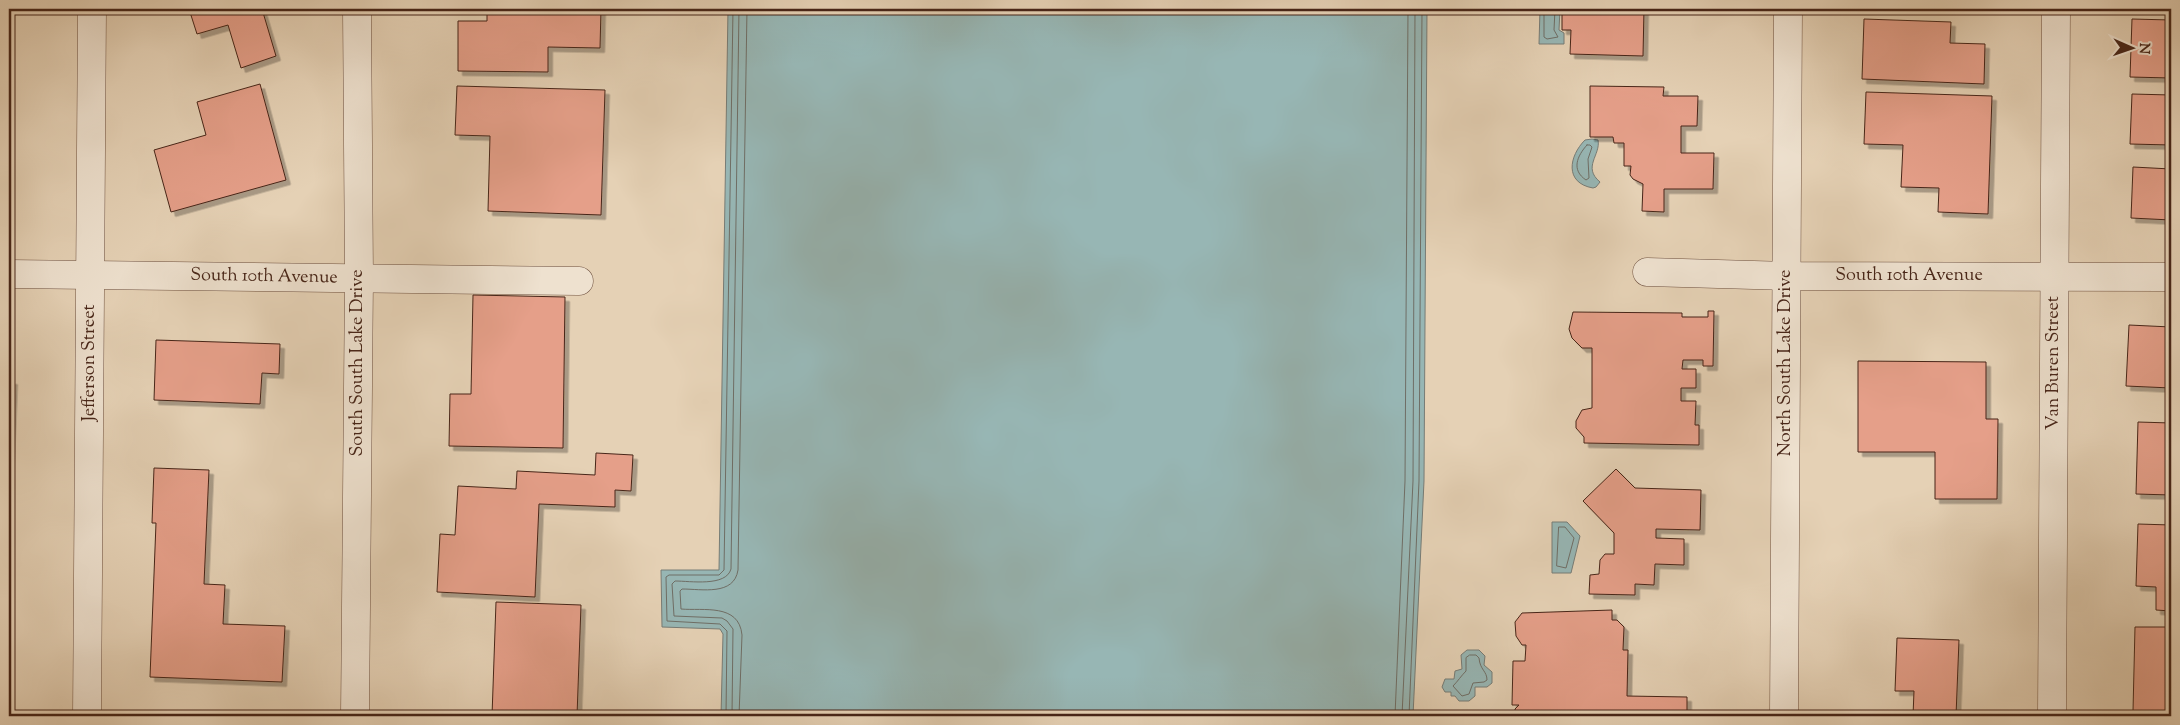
<svg xmlns="http://www.w3.org/2000/svg" width="2180" height="725" viewBox="0 0 2180 725" font-family="'Sorts Mill Goudy',serif">
	<style>
		.water { fill: #97b6b4; stroke: #777c76 }
		.lines { fill: none; stroke-linecap: round; stroke-linejoin: round }
		.shore { stroke: #6f6e66; stroke-width: 1 }
		.building { fill: #e59f89; stroke: #472518; filter: url(#shadow) }
		.street-casing { stroke: #6e503f; stroke-width: 29 }
		.street { stroke: #eee1cf; stroke-width: 28 }
		.labels { text-anchor: middle; dominant-baseline: central; stroke-width: 4.5; stroke-linejoin: round; paint-order: stroke }
		.street-label { font-size: 18px; fill: #472518; stroke: #eee1cf }
	</style>
	<defs>
		<filter id="shadow"><feDropShadow dx="4.5" dy="4.5" stdDeviation="0" flood-color="#0004"/></filter>
	</defs>
	<rect width="100%" height="100%" fill="#e5d1b5"/>
	<filter id="stains"><feTurbulence type="fractalNoise" baseFrequency=".004" numOctaves="4"/><feColorMatrix values="0 0 0 0 .2 0 0 0 0 .09 0 0 0 0 .02 0 0 0 .5 -.17"/></filter>
	<radialGradient id="worn" r=".72"><stop offset=".6" stop-color="#630" stop-opacity="0"/><stop offset="1" stop-color="#630" stop-opacity=".3"/></radialGradient>
	<g class="water">
		<polygon points="728,9 1427,9 1424,481 1413,716 721,716 723,634 720,629 662,627 661,570 719,570"/>
		<polygon points="1540,9 1560,9 1559,30 1564,33 1564,44 1539,44"/>
		<path d="M1592,139L1598,140C1601,155 1582,167 1600,182L1596,187L1593,188C1564,183 1569,156 1585,140Z"/>
		<polygon points="1552,522 1567,522 1580,536 1571,573 1552,573"/>
		<polygon points="1467,650 1479,650 1485,656 1484,665 1492,672 1492,683 1487,687 1475,687 1475,696 1469,701 1459,701 1455,696 1451,696 1451,692 1445,692 1442,687 1445,679 1454,679 1455,671 1462,669 1461,655"/>
	</g>
	<g class="lines">
		<g class="shore">
			<polyline points="1544,9 1544,37 1547,39 1558,37 1554,30 1555,9"/>
			<path d="M1587,145H1590L1592,147L1588,159L1589,178L1586,180C1571,170 1577,156 1587,145Z"/>
			<polygon points="1559,527 1565,527 1574,538 1566,568 1557,566"/>
			<path d="M1470,655H1476L1479,658C1480,670 1487,671 1487,680L1484,682L1473,683L1469,694L1462,696L1453,686C1458,681 1461,676 1466,671V658Z"/>
			<polyline points="726,716 727,631 720,624 667,621 666,577 669,575 719,575 724,570 733,9"/>
			<path d="M732,716L733,629L727,621L722,618L674,616L672,584L675,581C690,581 726,587 731,569L739,9"/>
			<path d="M739,716L742,635C739,603 703,611 681,609L680,591L682,589C702,589 734,596 738,570L747,9"/>
			<polyline points="1395,716 1405,481 1408,9"/>
			<polyline points="1402,716 1413,481 1415,9"/>
			<polyline points="1409,716 1419,481 1422,9"/>
		</g>
	</g>
	<g class="building">
		<polygon points="189,9 262,9 276,56 241,68 228,25 197,34"/>
		<polygon points="487,9 601,9 600,48 548,47 548,72 458,71 458,21 487,21"/>
		<polygon points="1562,9 1644,9 1643,56 1570,54 1571,30 1562,30"/>
		<polygon points="1864,19 1951,22 1950,43 1985,44 1984,84 1862,79"/>
		<polygon points="2132,19 2171,20 2171,78 2130,77"/>
		<polygon points="260,84 286,180 171,212 154,150 206,135 197,102"/>
		<polygon points="457,86 605,90 601,215 488,211 490,136 455,135"/>
		<polygon points="1590,86 1664,87 1663,96 1698,96 1697,126 1681,126 1681,153 1714,153 1713,189 1664,189 1664,212 1642,211 1643,184 1633,179 1630,175 1631,166 1624,166 1624,143 1614,143 1613,137 1590,137"/>
		<polygon points="1866,92 1992,96 1988,214 1938,212 1939,188 1901,187 1903,145 1864,144"/>
		<polygon points="2132,94 2171,95 2171,145 2130,144"/>
		<polygon points="2133,167 2171,169 2171,220 2131,218"/>
		<polygon points="473,295 565,297 563,448 449,446 450,394 471,394"/>
		<polygon points="1708,311 1714,311 1713,366 1703,366 1703,360 1683,360 1682,369 1696,369 1696,388 1681,388 1681,401 1696,401 1695,425 1699,425 1699,445 1584,443 1584,437 1576,428 1576,421 1582,410 1592,408 1592,348 1582,348 1572,338 1569,329 1573,312 1682,313 1682,317 1708,317"/>
		<polygon points="2129,325 2171,327 2171,388 2126,386"/>
		<polygon points="156,340 280,344 279,374 262,373 260,404 154,400"/>
		<polygon points="1858,361 1986,362 1986,419 1998,419 1997,499 1935,499 1935,452 1858,452"/>
		<polygon points="9,380 13,380 9,473"/>
		<polygon points="2138,422 2171,423 2171,495 2136,494"/>
		<polygon points="596,453 633,455 631,491 615,490 615,507 539,504 535,597 437,592 440,534 455,535 458,486 516,489 517,471 595,475"/>
		<polygon points="154,468 209,470 204,584 225,585 223,624 285,626 282,682 150,677 156,523 152,523"/>
		<polygon points="1616,469 1635,488 1701,490 1700,530 1656,529 1656,538 1684,539 1684,565 1655,564 1654,585 1635,584 1635,595 1589,594 1590,575 1599,574 1600,560 1605,554 1614,554 1614,533 1583,501"/>
		<polygon points="2138,524 2171,525 2171,611 2156,610 2156,587 2136,586"/>
		<polygon points="496,602 581,605 577,716 492,716"/>
		<polygon points="1612,610 1612,620 1617,620 1624,627 1623,650 1628,650 1627,696 1687,697 1687,716 1515,716 1515,709 1519,705 1512,705 1513,661 1525,661 1526,645 1522,645 1516,636 1515,622 1522,613"/>
		<polygon points="2135,627 2171,627 2171,711 2133,711"/>
		<polygon points="1897,638 1959,640 1956,716 1913,716 1914,691 1895,691"/>
	</g>
	<g class="lines">
		<defs>
			<g id="street">
				<polyline points="1647,272 1787,276 2171,277"/>
				<polyline points="9,274 579,281"/>
				<polyline points="87,716 92,9"/>
				<polyline points="355,716 359,278 357,9"/>
				<polyline points="1784,716 1788,9"/>
				<polyline points="2052,716 2056,9"/>
			</g>
		</defs>
		<use href="#street" class="street-casing"/>
		<use href="#street" class="street"/>
	</g>
	<g class="labels">
		<g class="street-label">
			<text x="1909" y="276">South 10th Avenue</text>
			<text transform="translate(264 277) rotate(1)">South 10th Avenue</text>
			<text transform="translate(90 363) rotate(-90)">Jefferson Street</text>
			<text transform="translate(358 363) rotate(-90)">South South Lake Drive</text>
			<text transform="translate(1786 363) rotate(-90)">North South Lake Drive</text>
			<text transform="translate(2054 363) rotate(-90)">Van Buren Street</text>
		</g>
	</g>
	<rect width="2180" height="725" fill="none" stroke="#e5d1b5" stroke-width="30"/>
	<rect x="10" y="10" width="2160" height="705" fill="none" stroke="#472518" stroke-width="2.5"/>
	<rect x="15" y="15" width="2150" height="695" fill="none" stroke="#472518"/>
	<g transform="translate(2132 48) rotate(92)" stroke="#eee1cf" stroke-width="4" paint-order="stroke">
	<path d="M0-4L9 19L0 12L-9 19Z" fill="#472518"/>
	<text y="-8" font-size="14" font-weight="bold" text-anchor="middle" fill="#472518">N</text>
	</g>
	<rect width="100%" height="100%" filter="url(#stains)"/>
	<rect width="100%" height="100%" fill="url(#worn)"/>
</svg>
